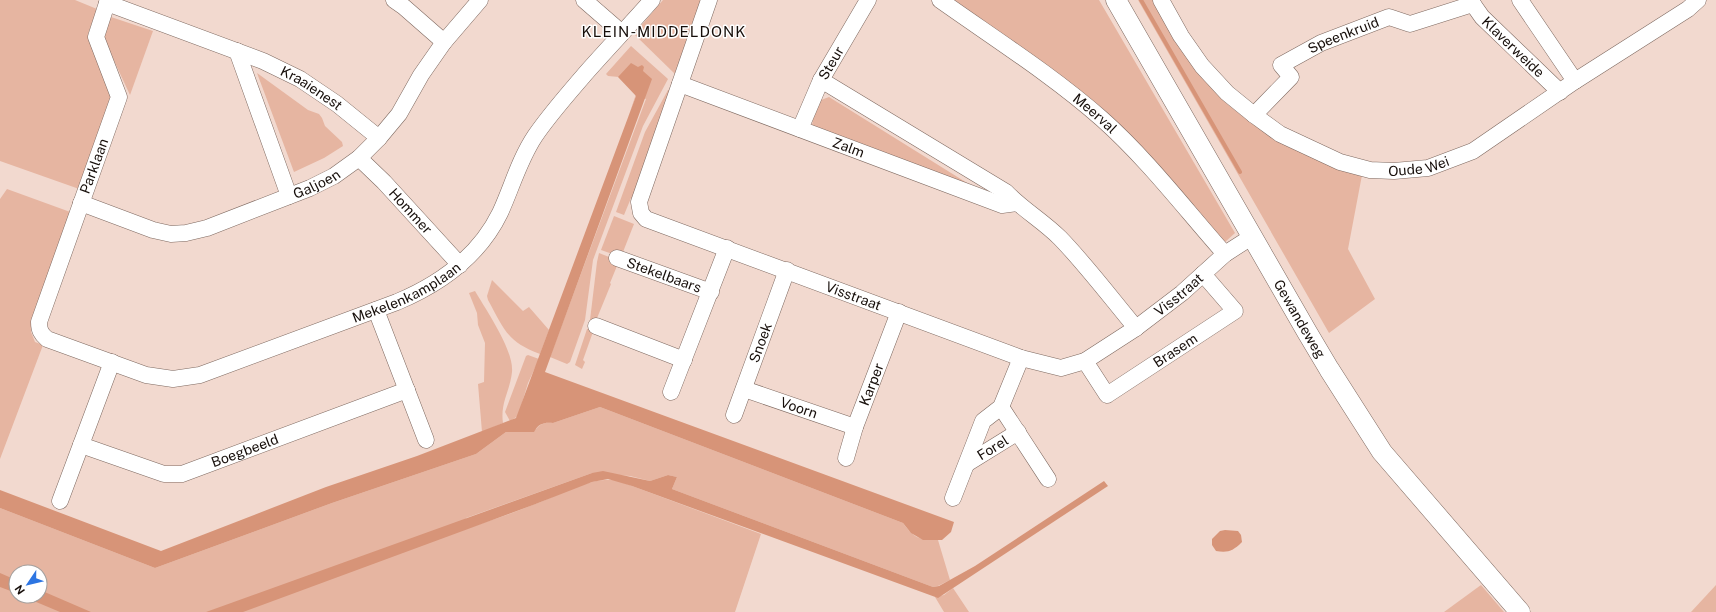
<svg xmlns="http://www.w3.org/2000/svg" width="1716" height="612" viewBox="0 0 1716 612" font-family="'Public Sans',sans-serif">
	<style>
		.green { fill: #e6b5a1; fill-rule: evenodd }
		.water { fill: #d79478 }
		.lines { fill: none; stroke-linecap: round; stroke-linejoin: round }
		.stream { stroke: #d79478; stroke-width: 4 }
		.minor-casing { stroke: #7e6960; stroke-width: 17 }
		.tertiary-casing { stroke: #7e6960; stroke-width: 21 }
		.minor { stroke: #fff; stroke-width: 16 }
		.tertiary { stroke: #fff; stroke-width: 20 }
		.labels { text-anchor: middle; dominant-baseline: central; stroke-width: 3; stroke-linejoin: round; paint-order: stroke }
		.street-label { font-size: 14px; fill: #160e0a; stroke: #fff }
		.neighbourhood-label { font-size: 15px; letter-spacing: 1px; fill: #160e0a; stroke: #fff }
	</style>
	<rect width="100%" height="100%" fill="#f2d9cf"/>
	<g class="green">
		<polygon points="0,0 75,0 97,9 88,34 115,94 82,190 0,161"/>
		<polygon points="663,0 703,0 675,74 634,34"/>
		<polygon points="953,0 1099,0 1235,233 1224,243 1152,160"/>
		<polygon points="1138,0 1154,0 1226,103 1251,123 1277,140 1362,175 1348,249 1375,299 1329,333"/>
		<polygon points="108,16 153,31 130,95 103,37"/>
		<polygon points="631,46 668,79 643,126 593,260 585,320 570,362 567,364 550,357 646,99 636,96 628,118 641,79 608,76 606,74"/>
		<polygon points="257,73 308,110 319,114 322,118 325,126 342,142 343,146 324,158 294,172"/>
		<polygon points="674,87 633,198 631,198 624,215 616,212 645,132 668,90"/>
		<polygon points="829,97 988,196 812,127 813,118 821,100"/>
		<polygon points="7,189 73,213 33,318 31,332 35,342 43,345 0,459 0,199"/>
		<polygon points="614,216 634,224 621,257 601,250"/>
		<polygon points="599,253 619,261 610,283 611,284 595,323 590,320 597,262"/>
		<path d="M492,280L523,311L529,307L549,330L540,354C507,342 504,329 488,300L487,296Z"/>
		<path d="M475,291C486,310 514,350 512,372C510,391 500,403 503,423L482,432L478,384L484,382L485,343L478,325L477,313L469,293Z"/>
		<polygon points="590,328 594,329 583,360 585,362 582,369 575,365 587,329"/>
		<polygon points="528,355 539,359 528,383 518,416 510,421 505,412 526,356"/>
		<path d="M600,407L903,523C914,538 919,540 938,540L950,580L938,586L933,587L672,489L677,477L668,475L650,481L630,476L592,473L466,518L462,530C486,522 511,514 535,504C560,495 588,477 616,480L761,534L735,612H0V508L155,568L332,503L476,454L506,432L536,429C541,423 546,422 553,423ZM16,572H40V596H16Z"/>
		<polygon points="1481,585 1504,612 1444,612"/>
		<polygon points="1716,585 1716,612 1691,612"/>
		<polygon points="953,588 969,612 944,612 935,597 944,595"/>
	</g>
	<g class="water">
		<path d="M631,63L638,67L642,65L644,67L643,71L652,79L545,372L954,522L951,532L942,540H923L911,533L903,523L600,407L553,423C544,422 538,424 534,432H506L476,454L332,503L155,568L0,508V490L161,551L326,487L417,456L516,418L636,96L618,77Z"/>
		<polygon points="603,471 650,481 668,475 677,477 672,489 933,587 939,586 975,566 1104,481 1108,486 938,598 632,486 608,479 592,482 533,505 243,612 206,612 592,473"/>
		<path d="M1225,530L1238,531L1241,535L1242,542C1233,551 1228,553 1216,551L1212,545V539L1220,531Z"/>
		<polygon points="0,573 16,580 16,593 0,587"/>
		<polygon points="40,590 91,612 60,612 22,596 40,596"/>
	</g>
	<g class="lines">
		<polyline class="stream" points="1141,0 1240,172"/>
		<defs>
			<g id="minor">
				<path id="s1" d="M108,0L96,37L119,97L39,322C39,330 41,334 47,339L146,375L173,379L200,375L397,302C440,284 479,256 500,213C512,187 519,160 535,136C550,114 568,94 585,74C607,49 630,25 652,0"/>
				<polyline points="394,0 404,7 444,42"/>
				<polyline points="584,0 622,33"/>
				<path id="s2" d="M709,0L639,202L641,213L646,219L1021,358L1061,368L1085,361L1136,328L1182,293L1225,254L1253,236"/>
				<path id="s3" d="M940,0C995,39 1052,75 1102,119C1148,160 1185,209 1225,254"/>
				<path id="s4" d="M1161,0L1181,36L1202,66L1227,93L1254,115L1280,134L1340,162L1370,170L1394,171L1428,168L1473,151L1575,81L1688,9L1698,0"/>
				<path id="s5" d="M1470,0L1482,17L1560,92"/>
				<polyline points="1520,0 1575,81"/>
				<path id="s6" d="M107,3L263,61L300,79L337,104L379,138"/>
				<polyline points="237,51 289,196"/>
				<path d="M821,80L1006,192C1022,209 1043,221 1060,238C1087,266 1111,298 1136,328"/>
				<path id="s7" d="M680,84L1002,205L1017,203"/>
				<path id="s8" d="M1254,115L1291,77L1281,65L1321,43L1389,17L1410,24L1473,4"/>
				<path id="s9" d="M800,129L821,80L868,0"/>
				<path id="s10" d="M359,158L384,182L460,265"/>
				<path id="s11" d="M81,203L153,230L171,234L186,233L207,228L310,188L334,176L359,158L379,138L399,114L421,75L444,42L480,0"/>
				<path id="s12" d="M617,258L711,292"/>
				<polyline points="376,310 426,440"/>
				<polyline points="596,326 684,360"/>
				<path id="s13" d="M1085,361L1107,395L1235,311L1203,274"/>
				<path id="s14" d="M744,389L855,427"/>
				<polyline points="671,392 727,248"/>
				<polyline points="1001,407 1048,479"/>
				<path id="s15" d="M734,415L787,270"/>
				<path id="s16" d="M81,445L164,474H182L407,390"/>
				<path id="s17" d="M846,458L855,427L899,312"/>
				<path id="s18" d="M968,463L1018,432"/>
				<polyline points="953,498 983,421 1001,407 1021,358"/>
				<polyline points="60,501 112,362"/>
			</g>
			<g id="tertiary">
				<path id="s19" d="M1116,0L1307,332L1329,369L1382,452L1520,612"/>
			</g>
		</defs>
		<use href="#minor" class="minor-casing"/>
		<use href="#tertiary" class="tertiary-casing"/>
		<use href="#minor" class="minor"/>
		<use href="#tertiary" class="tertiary"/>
	</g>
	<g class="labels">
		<g class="street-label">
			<text stroke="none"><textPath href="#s8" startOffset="138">Speenkruid</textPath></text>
			<text stroke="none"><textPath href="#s5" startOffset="64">Klaverweide</textPath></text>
			<text stroke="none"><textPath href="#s9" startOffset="73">Steur</textPath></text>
			<text stroke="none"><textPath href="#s6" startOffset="222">Kraaienest</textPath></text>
			<text stroke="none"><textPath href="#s3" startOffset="192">Meerval</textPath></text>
			<text stroke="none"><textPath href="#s7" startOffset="180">Zalm</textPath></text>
			<text stroke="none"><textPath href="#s4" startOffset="328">Oude Wei</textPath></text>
			<text transform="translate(94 166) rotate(-70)">Parklaan</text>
			<text stroke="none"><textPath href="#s11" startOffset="250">Galjoen</textPath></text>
			<text stroke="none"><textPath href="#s10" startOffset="74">Hommer</textPath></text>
			<text stroke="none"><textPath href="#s12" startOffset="50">Stekelbaars</textPath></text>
			<text stroke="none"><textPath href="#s1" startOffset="744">Mekelenkamplaan</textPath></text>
			<text stroke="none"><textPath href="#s2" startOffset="814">Visstraat</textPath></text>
			<text stroke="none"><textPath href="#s2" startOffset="454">Visstraat</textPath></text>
			<text stroke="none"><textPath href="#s19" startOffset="368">Gewandeweg</textPath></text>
			<text stroke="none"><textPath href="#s15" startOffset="77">Snoek</textPath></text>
			<text stroke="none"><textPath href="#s13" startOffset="122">Brasem</textPath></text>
			<text stroke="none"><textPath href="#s17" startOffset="78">Karper</textPath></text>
			<text stroke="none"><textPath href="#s14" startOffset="58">Voorn</textPath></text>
			<text stroke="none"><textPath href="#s18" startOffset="29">Forel</textPath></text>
			<text stroke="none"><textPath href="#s16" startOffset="173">Boegbeeld</textPath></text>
		</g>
		<g class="neighbourhood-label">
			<text x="664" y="31">KLEIN-MIDDELDONK</text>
		</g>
	</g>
	<g transform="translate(28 584) rotate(235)"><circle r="19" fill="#ffffff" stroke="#a29f9d"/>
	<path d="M0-3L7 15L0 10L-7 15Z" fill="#2d75e2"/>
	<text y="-6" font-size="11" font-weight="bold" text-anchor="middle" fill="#160e0a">N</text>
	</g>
</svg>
